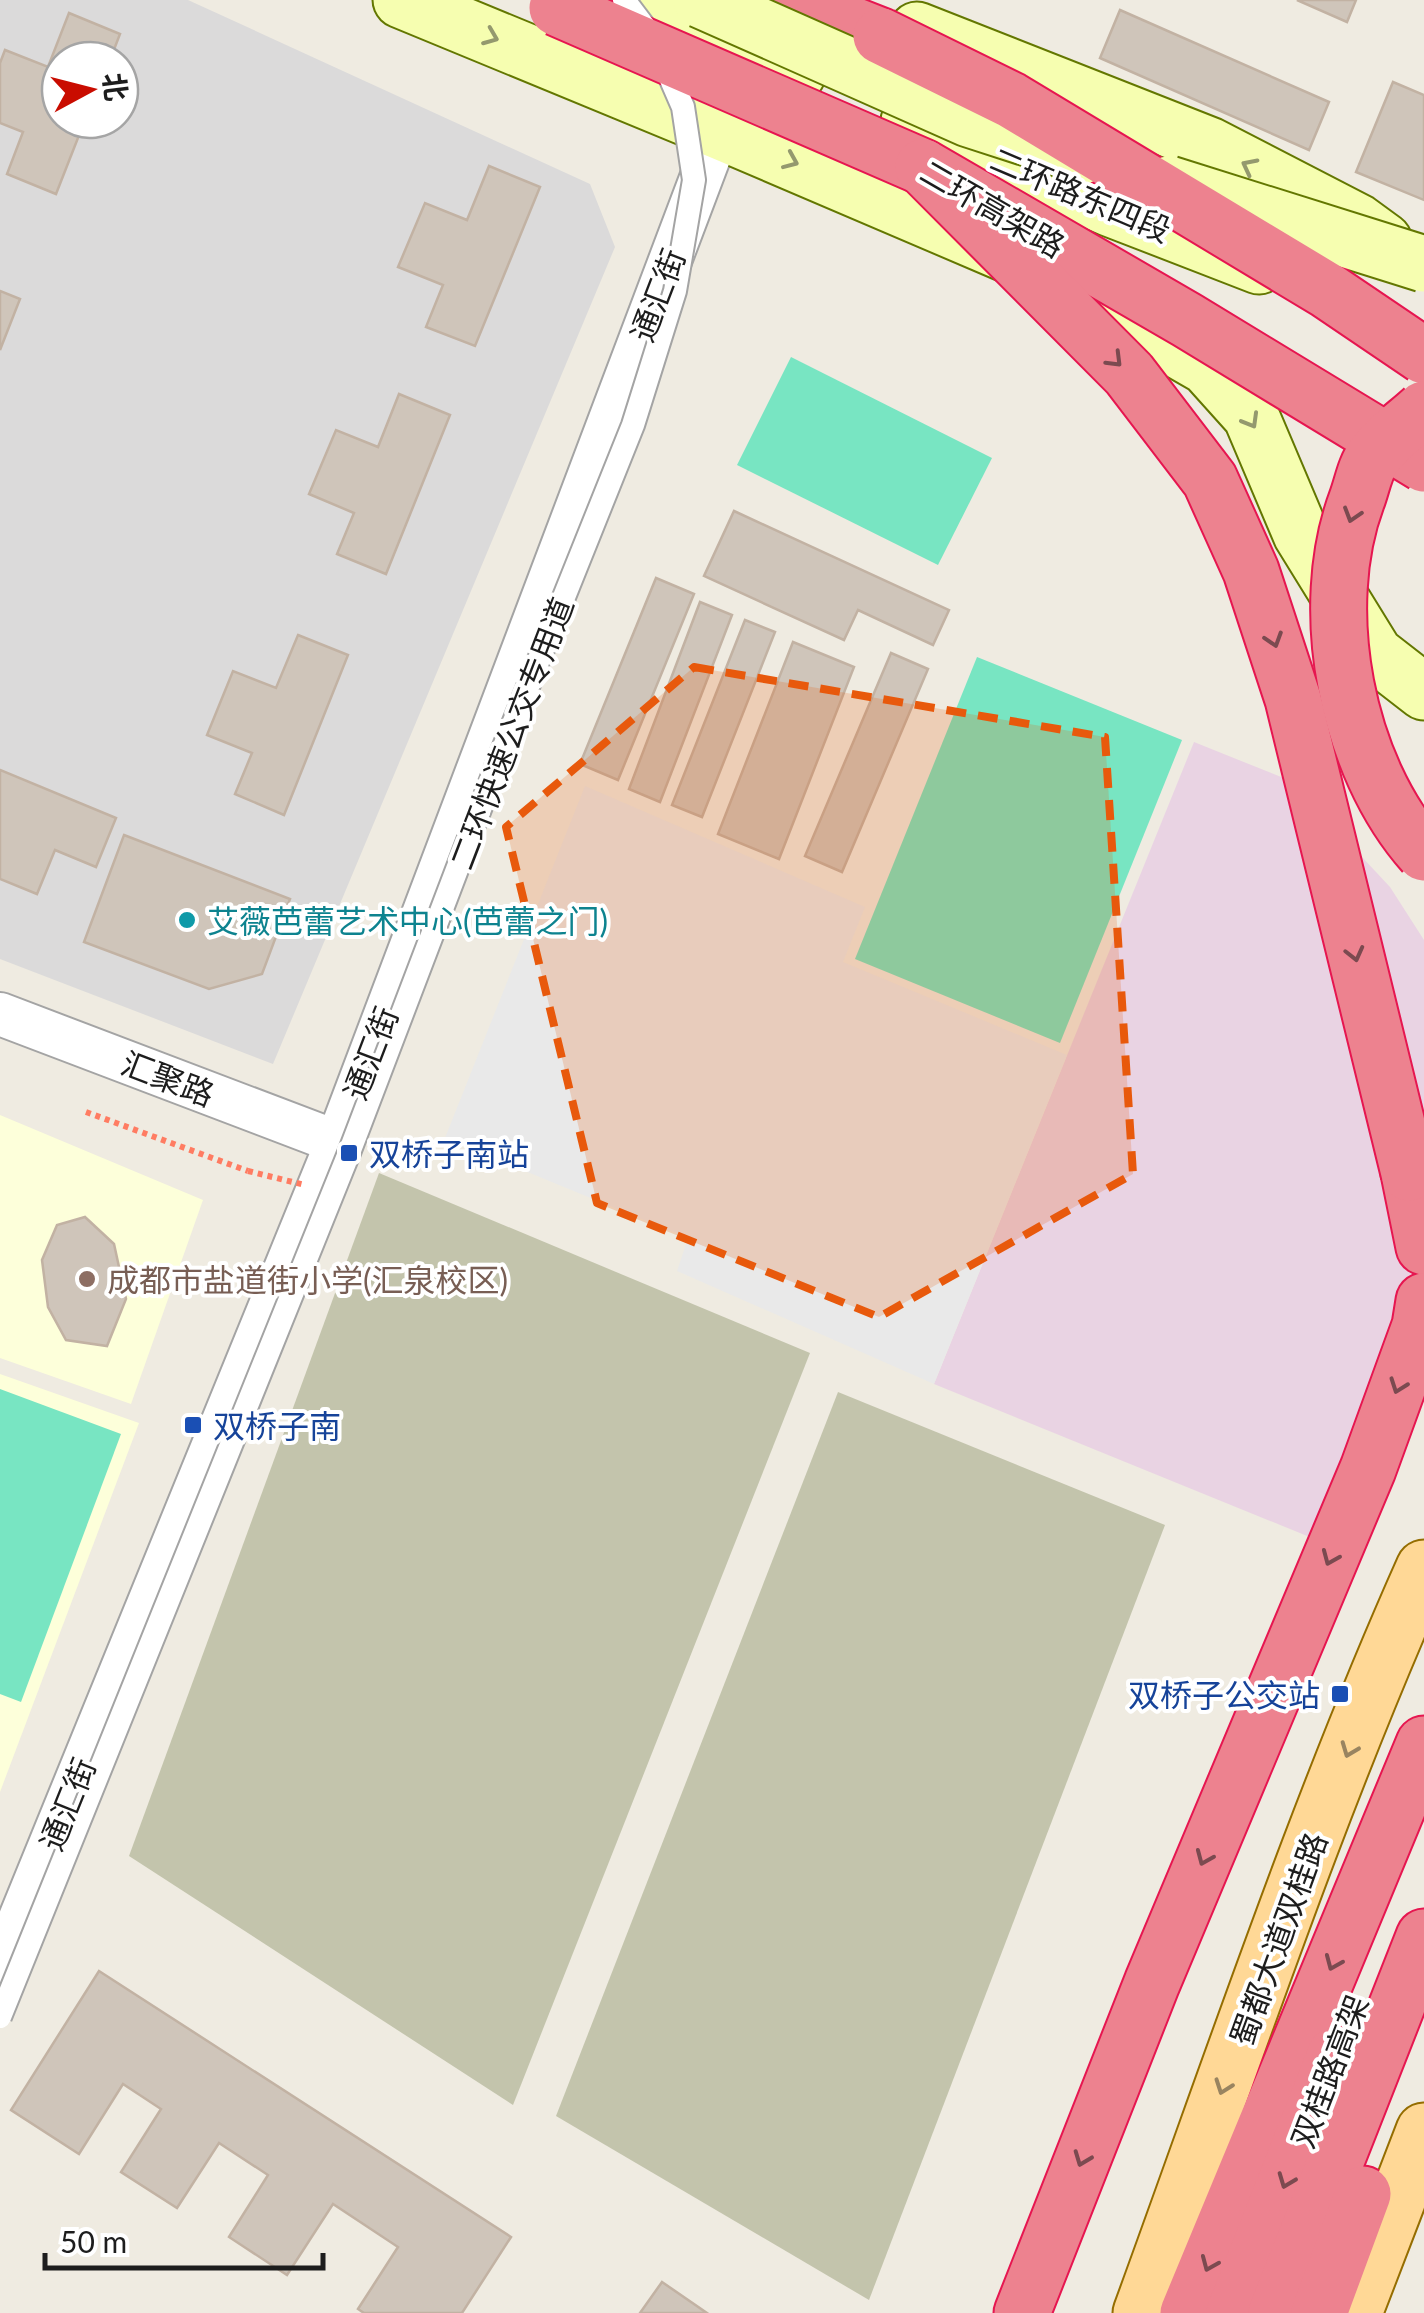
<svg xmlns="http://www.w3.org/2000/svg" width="1424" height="2313" viewBox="0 0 1424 2313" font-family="Lato,'Noto Sans SC',sans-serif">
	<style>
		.residential { fill: #dbdada; fill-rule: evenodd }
		.industrial { fill: #e9d3e3 }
		.education { fill: #fdffda }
		.construction { fill: #c3c4ac }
		.pitch { fill: #78e5c2 }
		.parking { fill: #e9e9e9 }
		.building { fill: #cfc5ba; stroke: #c2b2a3; stroke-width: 2.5 }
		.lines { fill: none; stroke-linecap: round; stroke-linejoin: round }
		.street-casing { stroke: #a4a4a4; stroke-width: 46 }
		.secondary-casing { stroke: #637700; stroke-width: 59 }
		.primary-casing { stroke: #956d00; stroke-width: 59 }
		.highway-casing { stroke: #e61650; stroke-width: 59 }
		.path { stroke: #ff7c62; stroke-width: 6; stroke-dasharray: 5 5; stroke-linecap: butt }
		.street { stroke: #fff; stroke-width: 42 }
		.secondary { stroke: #f6feb0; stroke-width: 55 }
		.primary { stroke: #ffd896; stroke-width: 55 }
		.highway { stroke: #ed828f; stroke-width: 55 }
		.lane-bridge-casing { stroke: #a4a4a4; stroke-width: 26; stroke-linecap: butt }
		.secondary-bridge-casing { stroke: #637700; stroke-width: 59; stroke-linecap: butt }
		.highway-bridge-casing { stroke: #e61650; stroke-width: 59; stroke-linecap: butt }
		.path-bridge { stroke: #ff7c62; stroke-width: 6; stroke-dasharray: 5 5; stroke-linecap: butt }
		.lane-bridge { stroke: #fff; stroke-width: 22 }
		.secondary-bridge { stroke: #f6feb0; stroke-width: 55 }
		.highway-bridge { stroke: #ed828f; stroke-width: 55 }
		.oneway { stroke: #94996e }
		.oneway2 { stroke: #7b4a50 }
		.oneway3 { stroke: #998460 }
		.marked { fill: #e8590c; fill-opacity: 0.2; stroke: #e8590c; stroke-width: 8; stroke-dasharray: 20 12; stroke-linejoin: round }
		.culture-dot { fill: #0f9aa8; stroke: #fff; stroke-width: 4 }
		.transit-dot { fill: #1a4fb4; stroke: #fff; stroke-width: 4 }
		.education-dot { fill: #8d6e63; stroke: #fff; stroke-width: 4 }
		.labels { text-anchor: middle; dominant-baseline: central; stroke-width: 8; stroke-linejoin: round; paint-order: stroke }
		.street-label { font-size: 32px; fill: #1d1d1d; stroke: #fff }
		.culture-label { font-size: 32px; fill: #0d838f; stroke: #fff; text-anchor: start }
		.transit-label { font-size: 32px; fill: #164399; stroke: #fff; text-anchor: start }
		.education-label { font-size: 32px; fill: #785e54; stroke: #fff; text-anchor: start }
	</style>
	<rect width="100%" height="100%" fill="#efebe1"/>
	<path class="residential" d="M0,0H188L590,184L615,247L273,1064L0,959ZM60,60H120V120H60Z"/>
	<polygon class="industrial" points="1194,742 1291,781 1390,887 1424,940 1424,1341 1349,1553 934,1384"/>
	<g class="education">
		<polygon points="0,1115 203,1200 131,1404 0,1358"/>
		<polygon points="0,1374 139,1423 0,1792"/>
	</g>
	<g class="construction">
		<polygon points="379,1173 810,1353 513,2105 129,1856"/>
		<polygon points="838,1392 1165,1525 869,2300 556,2116"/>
	</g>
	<g class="pitch">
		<polygon points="791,357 992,458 938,565 737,465"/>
		<polygon points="977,657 1182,740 1060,1043 855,959"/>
		<polygon points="0,1389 121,1434 21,1702 0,1694"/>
	</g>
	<polygon class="parking" points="585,786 865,907 843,962 1067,1055 934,1384 677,1271 688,1238 445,1138"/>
	<g class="building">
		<polygon points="1297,0 1356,0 1347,22"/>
		<polygon points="1120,10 1329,102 1309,150 1100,58"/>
		<polygon points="69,13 120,34 110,60 60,60 60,120 85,120 56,194 7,174 23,132 0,123 0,63 5,50 48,67"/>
		<polygon points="1393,82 1424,95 1424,200 1356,172"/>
		<polygon points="489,166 540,187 475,346 426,327 443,285 398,267 425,203 467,220"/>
		<polygon points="0,291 20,299 0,350"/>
		<polygon points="399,394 450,415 386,574 337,554 354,513 309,494 336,430 378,447"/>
		<polygon points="734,511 949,610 933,645 858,610 844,640 704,576"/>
		<polygon points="656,578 694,594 618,780 580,764"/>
		<polygon points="700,602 732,615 660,802 629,789"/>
		<polygon points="745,620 775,632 702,817 672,805"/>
		<polygon points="298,635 348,655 284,815 235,794 252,753 207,735 233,671 276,688"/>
		<polygon points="793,642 854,667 779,859 718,834"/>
		<polygon points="891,653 928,669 842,872 805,856"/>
		<polygon points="0,770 116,818 96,867 55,850 37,894 0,879"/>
		<polygon points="124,835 290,899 262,974 209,989 84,942"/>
		<polygon points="85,1217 114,1244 126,1299 107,1346 66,1340 48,1307 42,1260 57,1225"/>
		<polygon points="99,1971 511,2237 462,2313 364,2313 358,2309 398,2247 333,2204 287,2275 229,2237 268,2175 219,2143 177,2208 121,2172 161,2109 123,2084 79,2154 11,2110"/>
		<polygon points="662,2282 707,2313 640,2313"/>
	</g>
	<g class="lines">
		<defs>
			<g id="street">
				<polyline points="0,1014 337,1142"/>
				<polyline points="0,1967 337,1142 719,131"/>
			</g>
			<g id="secondary">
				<polyline points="401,0 719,131 1021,260 1207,367 1251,416 1301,534 1375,654 1424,692"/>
				<polyline points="631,0 798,73"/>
				<polyline points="917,30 1209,145 1358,222 1384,241"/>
				<polyline points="909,121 1109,208 1259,266"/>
			</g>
			<g id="primary">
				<path d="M1141,2313C1232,2064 1316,1810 1424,1568"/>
				<polyline points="1354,2313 1424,2131"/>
			</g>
			<g id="highway">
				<polyline points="789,0 881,36"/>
				<polyline points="1409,1173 1424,1247"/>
				<polyline points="1022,2313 1152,1983 1368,1469 1420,1326 1424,1301"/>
				<polyline points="1188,2313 1424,1744"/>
				<polyline points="1234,2313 1335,2055"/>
				<polyline points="1276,2313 1424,1937"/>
				<polyline points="1319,2313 1363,2194"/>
			</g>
		</defs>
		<use href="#street" class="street-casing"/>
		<use href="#secondary" class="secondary-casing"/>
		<use href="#primary" class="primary-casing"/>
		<use href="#highway" class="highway-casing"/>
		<polyline class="path" points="86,1112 248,1171"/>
		<use href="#street" class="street"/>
		<use href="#secondary" class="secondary"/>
		<use href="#primary" class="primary"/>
		<use href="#highway" class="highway"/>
		<defs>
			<g id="lane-bridge">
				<polyline points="624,0 649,33"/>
				<polyline points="0,2017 349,1153 501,754 633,425 675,291 694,180 683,107 663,61"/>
			</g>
			<g id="secondary-bridge">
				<polyline points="701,0 969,119 1083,156"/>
				<polyline points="1169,184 1424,264"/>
			</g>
			<g id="highway-bridge">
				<polyline points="557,8 923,167 1187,320 1424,464"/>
				<polyline points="881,36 1011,100 1328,291 1424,356"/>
				<polyline points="923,167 1129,374 1210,480 1251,571 1293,699 1409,1173"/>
				<path d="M1424,409C1408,424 1387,438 1374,456C1365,467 1362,486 1357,499C1316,608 1346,766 1424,853"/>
			</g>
		</defs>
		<use href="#lane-bridge" class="lane-bridge-casing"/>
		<use href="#secondary-bridge" class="secondary-bridge-casing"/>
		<use href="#highway-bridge" class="highway-bridge-casing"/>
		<polyline class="path-bridge" points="248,1171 305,1185"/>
		<use href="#lane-bridge" class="lane-bridge"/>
		<use href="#secondary-bridge" class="secondary-bridge"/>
		<use href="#highway-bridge" class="highway-bridge"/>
	</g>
	<defs><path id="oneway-chevron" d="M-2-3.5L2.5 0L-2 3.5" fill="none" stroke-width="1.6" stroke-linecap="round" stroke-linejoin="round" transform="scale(2.5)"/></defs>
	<g class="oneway">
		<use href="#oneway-chevron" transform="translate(491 37) rotate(22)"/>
		<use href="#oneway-chevron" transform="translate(791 161) rotate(23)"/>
		<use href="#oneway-chevron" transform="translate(1249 166) rotate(-153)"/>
		<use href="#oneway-chevron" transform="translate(1251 421) rotate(60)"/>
	</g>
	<g class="oneway2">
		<use href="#oneway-chevron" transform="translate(1115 360) rotate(45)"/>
		<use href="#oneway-chevron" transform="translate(1352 515) rotate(107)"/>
		<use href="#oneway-chevron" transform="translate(1274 640) rotate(72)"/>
		<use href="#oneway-chevron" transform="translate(1355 954) rotate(76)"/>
		<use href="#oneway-chevron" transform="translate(1398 1386) rotate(110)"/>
		<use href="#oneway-chevron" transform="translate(1330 1558) rotate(113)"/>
		<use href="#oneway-chevron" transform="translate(1204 1858) rotate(113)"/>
		<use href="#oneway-chevron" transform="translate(1333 1963) rotate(113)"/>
		<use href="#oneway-chevron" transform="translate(1082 2159) rotate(111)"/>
		<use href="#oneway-chevron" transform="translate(1286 2181) rotate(111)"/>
		<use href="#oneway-chevron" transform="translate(1209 2264) rotate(113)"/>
	</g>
	<g class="oneway3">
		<use href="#oneway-chevron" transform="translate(1349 1750) rotate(111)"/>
		<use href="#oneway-chevron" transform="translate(1223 2087) rotate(110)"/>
	</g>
	<path class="marked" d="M694,667L1105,737L1133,1174L879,1317L597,1203L506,827Z"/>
	<circle class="culture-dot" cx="187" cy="920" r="10"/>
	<g class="transit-dot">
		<rect x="339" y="1143" width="20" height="20" rx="5"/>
		<rect x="183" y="1415" width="20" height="20" rx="5"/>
		<rect x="1330" y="1684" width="20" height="20" rx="5"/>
	</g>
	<circle class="education-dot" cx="87" cy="1279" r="10"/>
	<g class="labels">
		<g class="street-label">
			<text transform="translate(1081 194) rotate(23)">二环路东四段</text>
			<text transform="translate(993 208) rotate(30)">二环高架路</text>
			<text transform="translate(657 295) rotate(-69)">通汇街</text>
			<text transform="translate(511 733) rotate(-69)">二环快速公交专用道</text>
			<text transform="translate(370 1053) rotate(-69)">通汇街</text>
			<text transform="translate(168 1078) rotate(21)">汇聚路</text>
			<text transform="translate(67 1804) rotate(-68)">通汇街</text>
			<text transform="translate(1278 1939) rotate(-70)">蜀都大道双桂路</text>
			<text transform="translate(1329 2071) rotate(-69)">双桂路高架</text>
		</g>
		<g class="culture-label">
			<text x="207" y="920">艾薇芭蕾艺术中心(芭蕾之门)</text>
		</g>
		<g class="transit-label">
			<text x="369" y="1153">双桥子南站</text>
			<text x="213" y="1425">双桥子南</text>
			<text x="1320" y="1694" text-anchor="end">双桥子公交站</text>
		</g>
		<g class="education-label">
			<text x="107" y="1279">成都市盐道街小学(汇泉校区)</text>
		</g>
	</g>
	<g transform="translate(90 90) rotate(83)"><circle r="48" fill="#ffffff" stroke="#a5a5a5" stroke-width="2.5"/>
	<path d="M0-8L18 38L0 25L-18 38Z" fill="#c90c00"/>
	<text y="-15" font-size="28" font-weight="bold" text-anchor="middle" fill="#1d1d1d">北</text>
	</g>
	<path d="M45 2253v15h278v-15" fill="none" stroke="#1d1d1d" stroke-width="5"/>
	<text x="60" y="2253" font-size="30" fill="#1d1d1d" stroke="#ffffff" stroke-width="8" paint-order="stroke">50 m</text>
</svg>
